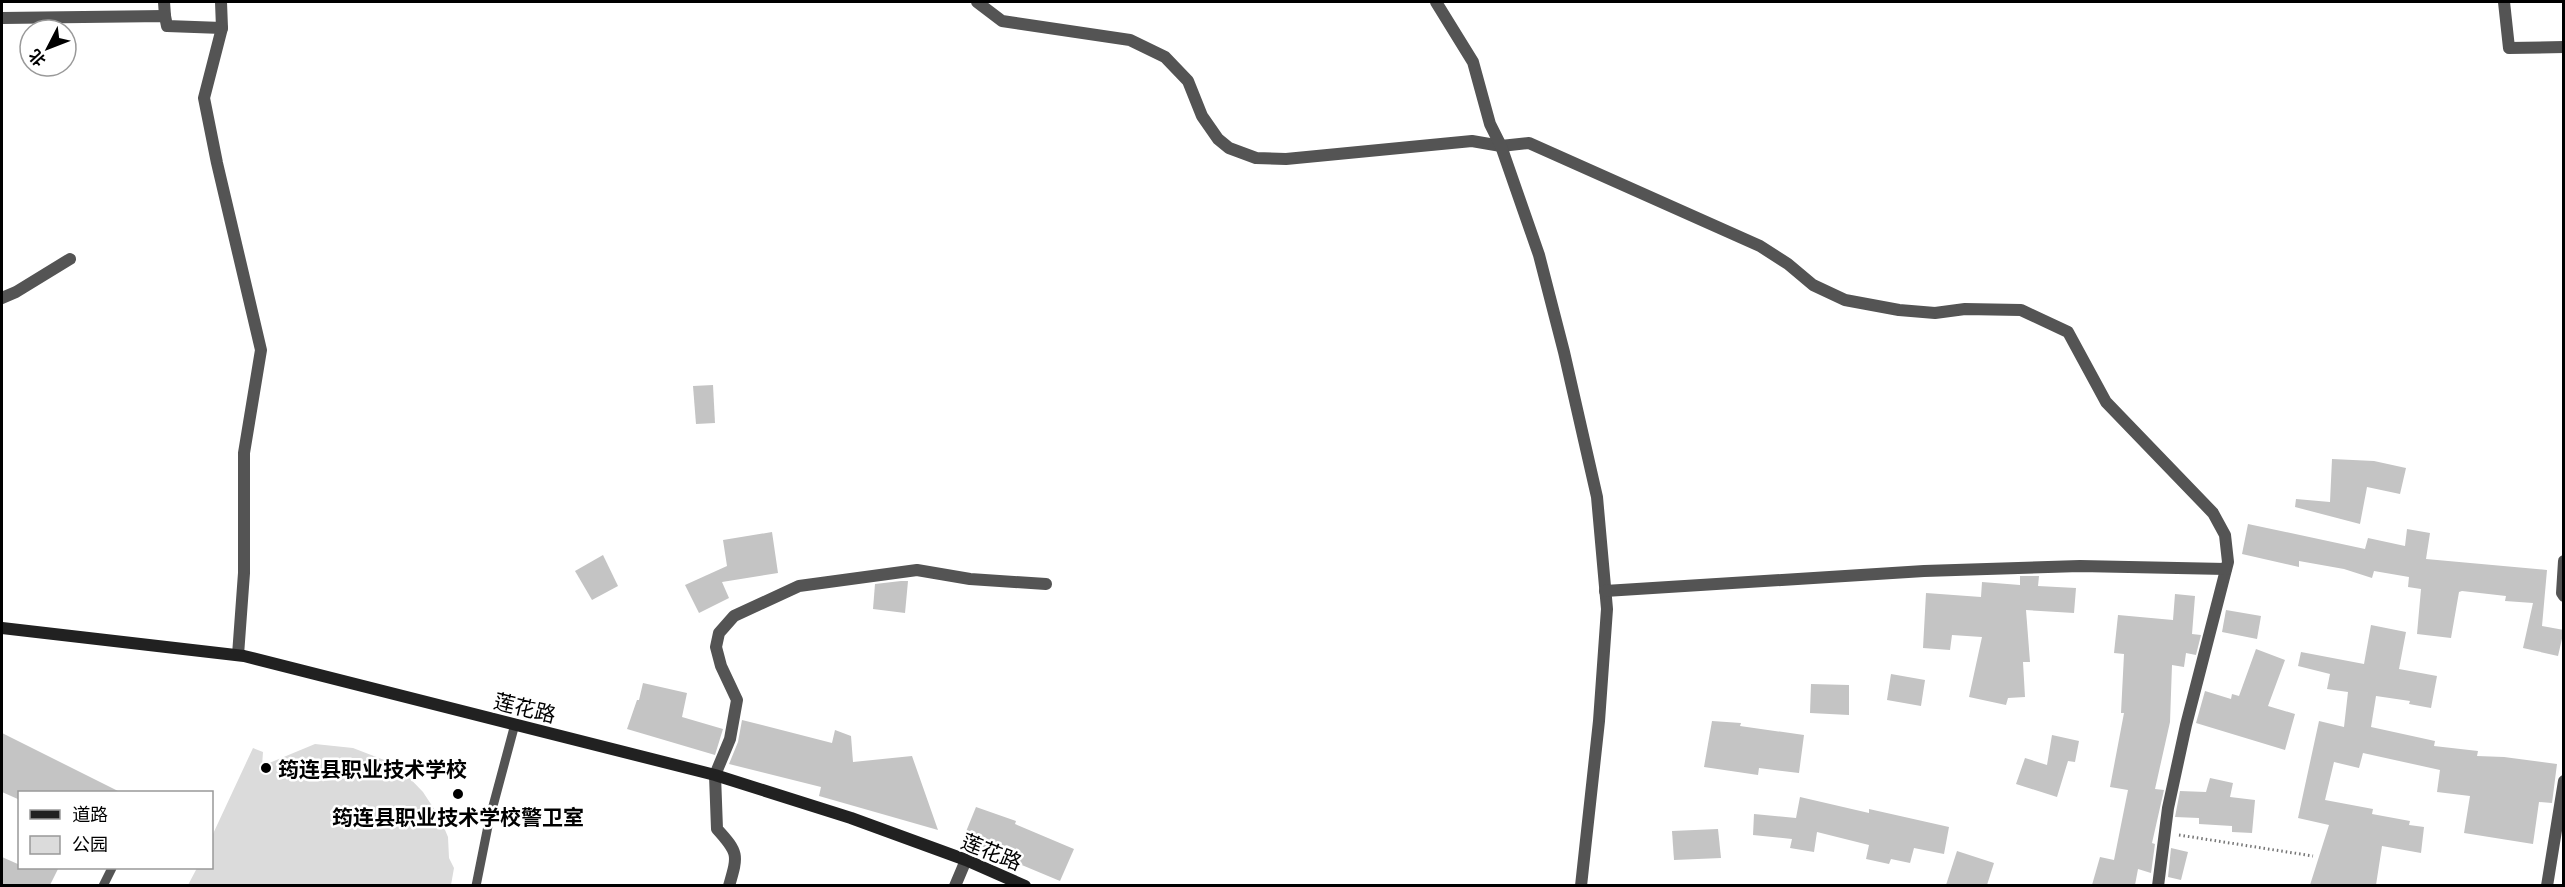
<svg xmlns="http://www.w3.org/2000/svg" width="2565" height="887" viewBox="0 0 2565 887" font-family="'Exo 2','Noto Sans SC',sans-serif">
	<style>
		.green { fill: #dbdbdb }
		.building { fill: #c4c4c4 }
		.lines { fill: none; stroke-linecap: round; stroke-linejoin: round }
		.path { stroke: #767676; stroke-width: 3; stroke-dasharray: 1.5 3; stroke-linecap: butt }
		.service { stroke: #545454; stroke-width: 9 }
		.minor { stroke: #545454; stroke-width: 12 }
		.secondary { stroke: #212121; stroke-width: 12 }
		.poi-dot { fill: #000; stroke: #fff; stroke-width: 2 }
		.labels { text-anchor: middle; dominant-baseline: central; stroke-width: 5; stroke-linejoin: round; paint-order: stroke }
		.street-label { font-size: 21px; fill: #000; stroke: #fff }
		.poi-label { font-size: 21px; font-weight: bold; fill: #000; stroke: #fff; text-anchor: start }
	</style>
	<rect width="100%" height="100%" fill="#fff"/>
	<polygon class="green" points="315,744 353,748 397,765 423,792 440,818 448,837 449,858 454,868 451,885 188,885 197,868 212,868 212,836 253,748 263,752 262,766"/>
	<g class="building">
		<polygon points="713,385 715,423 696,424 693,386"/>
		<polygon points="2332,459 2374,461 2406,468 2400,494 2367,487 2360,524 2295,507 2296,499 2330,502"/>
		<polygon points="2248,524 2365,549 2368,538 2405,546 2407,529 2430,533 2426,559 2547,570 2542,626 2564,630 2558,656 2523,648 2533,603 2505,601 2506,596 2462,591 2459,592 2451,638 2417,634 2421,589 2408,587 2409,577 2374,571 2372,578 2344,569 2299,561 2299,567 2242,554"/>
		<polygon points="772,532 778,573 722,582 729,598 699,613 685,585 727,566 723,540"/>
		<polygon points="603,555 618,586 592,600 575,571"/>
		<polygon points="2020,576 2039,576 2038,586 2076,588 2074,613 2026,610 2030,662 2023,662 2025,697 2008,698 2006,705 1969,697 1982,637 1952,635 1950,650 1923,648 1926,593 1981,597 1982,582 2020,585"/>
		<polygon points="901,581 908,581 905,613 873,609 875,584"/>
		<polygon points="2175,594 2195,596 2192,634 2201,635 2196,655 2186,653 2184,667 2172,665 2170,722 2155,789 2164,790 2152,843 2155,844 2151,873 2138,869 2135,885 2092,885 2100,857 2114,860 2128,790 2110,787 2124,713 2121,713 2124,654 2114,653 2118,615 2173,620"/>
		<polygon points="2226,610 2261,616 2257,639 2222,632"/>
		<polygon points="2371,625 2406,632 2399,669 2437,676 2431,708 2409,704 2410,701 2376,696 2371,727 2435,741 2434,746 2478,751 2477,756 2504,757 2557,764 2552,803 2539,802 2533,844 2464,833 2470,796 2437,792 2440,770 2363,753 2359,768 2334,762 2325,800 2373,809 2372,814 2410,821 2409,825 2424,827 2421,853 2382,846 2376,885 2310,885 2329,825 2298,818 2319,721 2344,727 2348,692 2327,689 2330,674 2298,666 2301,652 2364,664"/>
		<polygon points="2256,649 2285,660 2268,706 2295,714 2285,750 2196,723 2205,691 2231,699 2232,694 2239,696"/>
		<polygon points="1891,674 1925,680 1921,706 1887,700"/>
		<polygon points="643,683 687,693 682,717 723,729 715,755 627,729 637,700 639,700"/>
		<polygon points="1811,684 1849,685 1849,715 1810,713"/>
		<polygon points="742,720 832,743 835,730 851,736 853,762 912,756 938,830 819,796 821,787 729,764 738,742"/>
		<polygon points="1712,721 1741,723 1740,726 1804,735 1799,773 1759,768 1758,775 1704,767"/>
		<polygon points="2,733 120,792 20,792 20,800 2,792"/>
		<polygon points="2052,735 2079,741 2075,762 2068,761 2057,797 2016,784 2025,758 2047,765"/>
		<polygon points="2210,778 2233,783 2230,797 2255,800 2252,833 2232,832 2232,826 2199,824 2199,818 2175,817 2180,791 2206,792"/>
		<polygon points="1800,797 1869,813 1869,809 1949,827 1944,854 1914,848 1910,863 1891,859 1889,864 1866,859 1869,845 1817,832 1814,852 1790,848 1792,839 1753,835 1754,814 1796,818"/>
		<polygon points="976,807 1016,821 1015,824 1074,849 1060,881 1017,863 1018,860 963,839"/>
		<polygon points="1718,829 1721,858 1674,860 1672,831"/>
		<polygon points="2171,848 2188,852 2181,880 2168,877"/>
		<polygon points="1957,851 1994,863 1987,885 1946,885"/>
		<polygon points="2,857 20,865 20,867 59,867 50,885 2,885"/>
	</g>
	<g class="lines">
		<polyline class="path" points="2179,835 2313,856"/>
		<g class="service">
			<polyline points="103,886 112,868"/>
			<polyline points="476,886 489,821 515,724"/>
		</g>
		<g class="minor">
			<polyline points="164,2 165,16"/>
			<polyline points="221,2 222,28 204,98 217,163 261,350 244,453 244,573 238,655"/>
			<polyline points="977,2 1002,21 1130,40 1165,57 1188,81 1202,116 1218,139 1229,148 1256,158 1286,159 1472,141 1501,146 1529,143 1760,246 1788,264 1813,285 1845,300 1899,310 1935,313 1965,309 2021,310 2068,332 2106,402 2213,513 2225,535 2228,562 2186,725 2168,808 2158,886"/>
			<polyline points="1436,2 1473,62 1490,124 1501,146 1539,255 1564,352 1597,497 1607,609 1599,721 1581,886"/>
			<polyline points="2504,2 2509,48 2564,47"/>
			<polyline points="2,18 165,16 167,26 222,28"/>
			<polyline points="2,298 16,292 70,259"/>
			<polyline points="2564,561 2562,593 2564,596"/>
			<polyline points="1605,591 1924,571 2080,566 2226,569"/>
			<path d="M729,886C738,855 739,853 717,829L715,775L730,739L737,700L721,666L716,647L719,633L734,616L799,586L917,570L970,579L1046,584"/>
			<polyline points="955,886 966,860"/>
			<polyline points="2547,886 2564,781"/>
		</g>
		<polyline class="secondary" points="2,628 244,656 715,775 851,818 966,860 1025,886"/>
	</g>
	<g class="poi-dot">
		<circle cx="266" cy="768" r="6"/>
		<circle cx="458" cy="794" r="6"/>
	</g>
	<g class="labels">
		<g class="street-label">
			<text transform="translate(525 707) rotate(14)">莲花路</text>
			<text transform="translate(992 851) rotate(22)">莲花路</text>
		</g>
		<g class="poi-label">
			<text x="278" y="768">筠连县职业技术学校</text>
			<text x="458" y="816" text-anchor="middle">筠连县职业技术学校警卫室</text>
		</g>
	</g>
	<rect width="2565" height="887" fill="none" stroke="#000000" stroke-width="6"/>
	<rect x="18" y="791" width="195" height="78" fill="#ffffff" stroke="#999999" stroke-width="1.5"/>
	<rect x="30" y="810" width="30" height="9" fill="#212121" stroke="#999999" stroke-width="1.5"/>
	<text x="72" y="821" font-size="18" fill="#000000">道路</text>
	<rect x="30" y="836" width="30" height="18" fill="#dbdbdb" stroke="#999999" stroke-width="1.5"/>
	<text x="72" y="851" font-size="18" fill="#000000">公园</text>
	<g transform="translate(48 48) rotate(228)"><circle r="28" fill="#ffffff" stroke="#999999" stroke-width="1.5"/>
	<path d="M0-4.5L10 22L0 15L-10 22Z" fill="#000000"/>
	<text y="-9" font-size="16" font-weight="bold" text-anchor="middle" fill="#000000">北</text>
	</g>
</svg>
